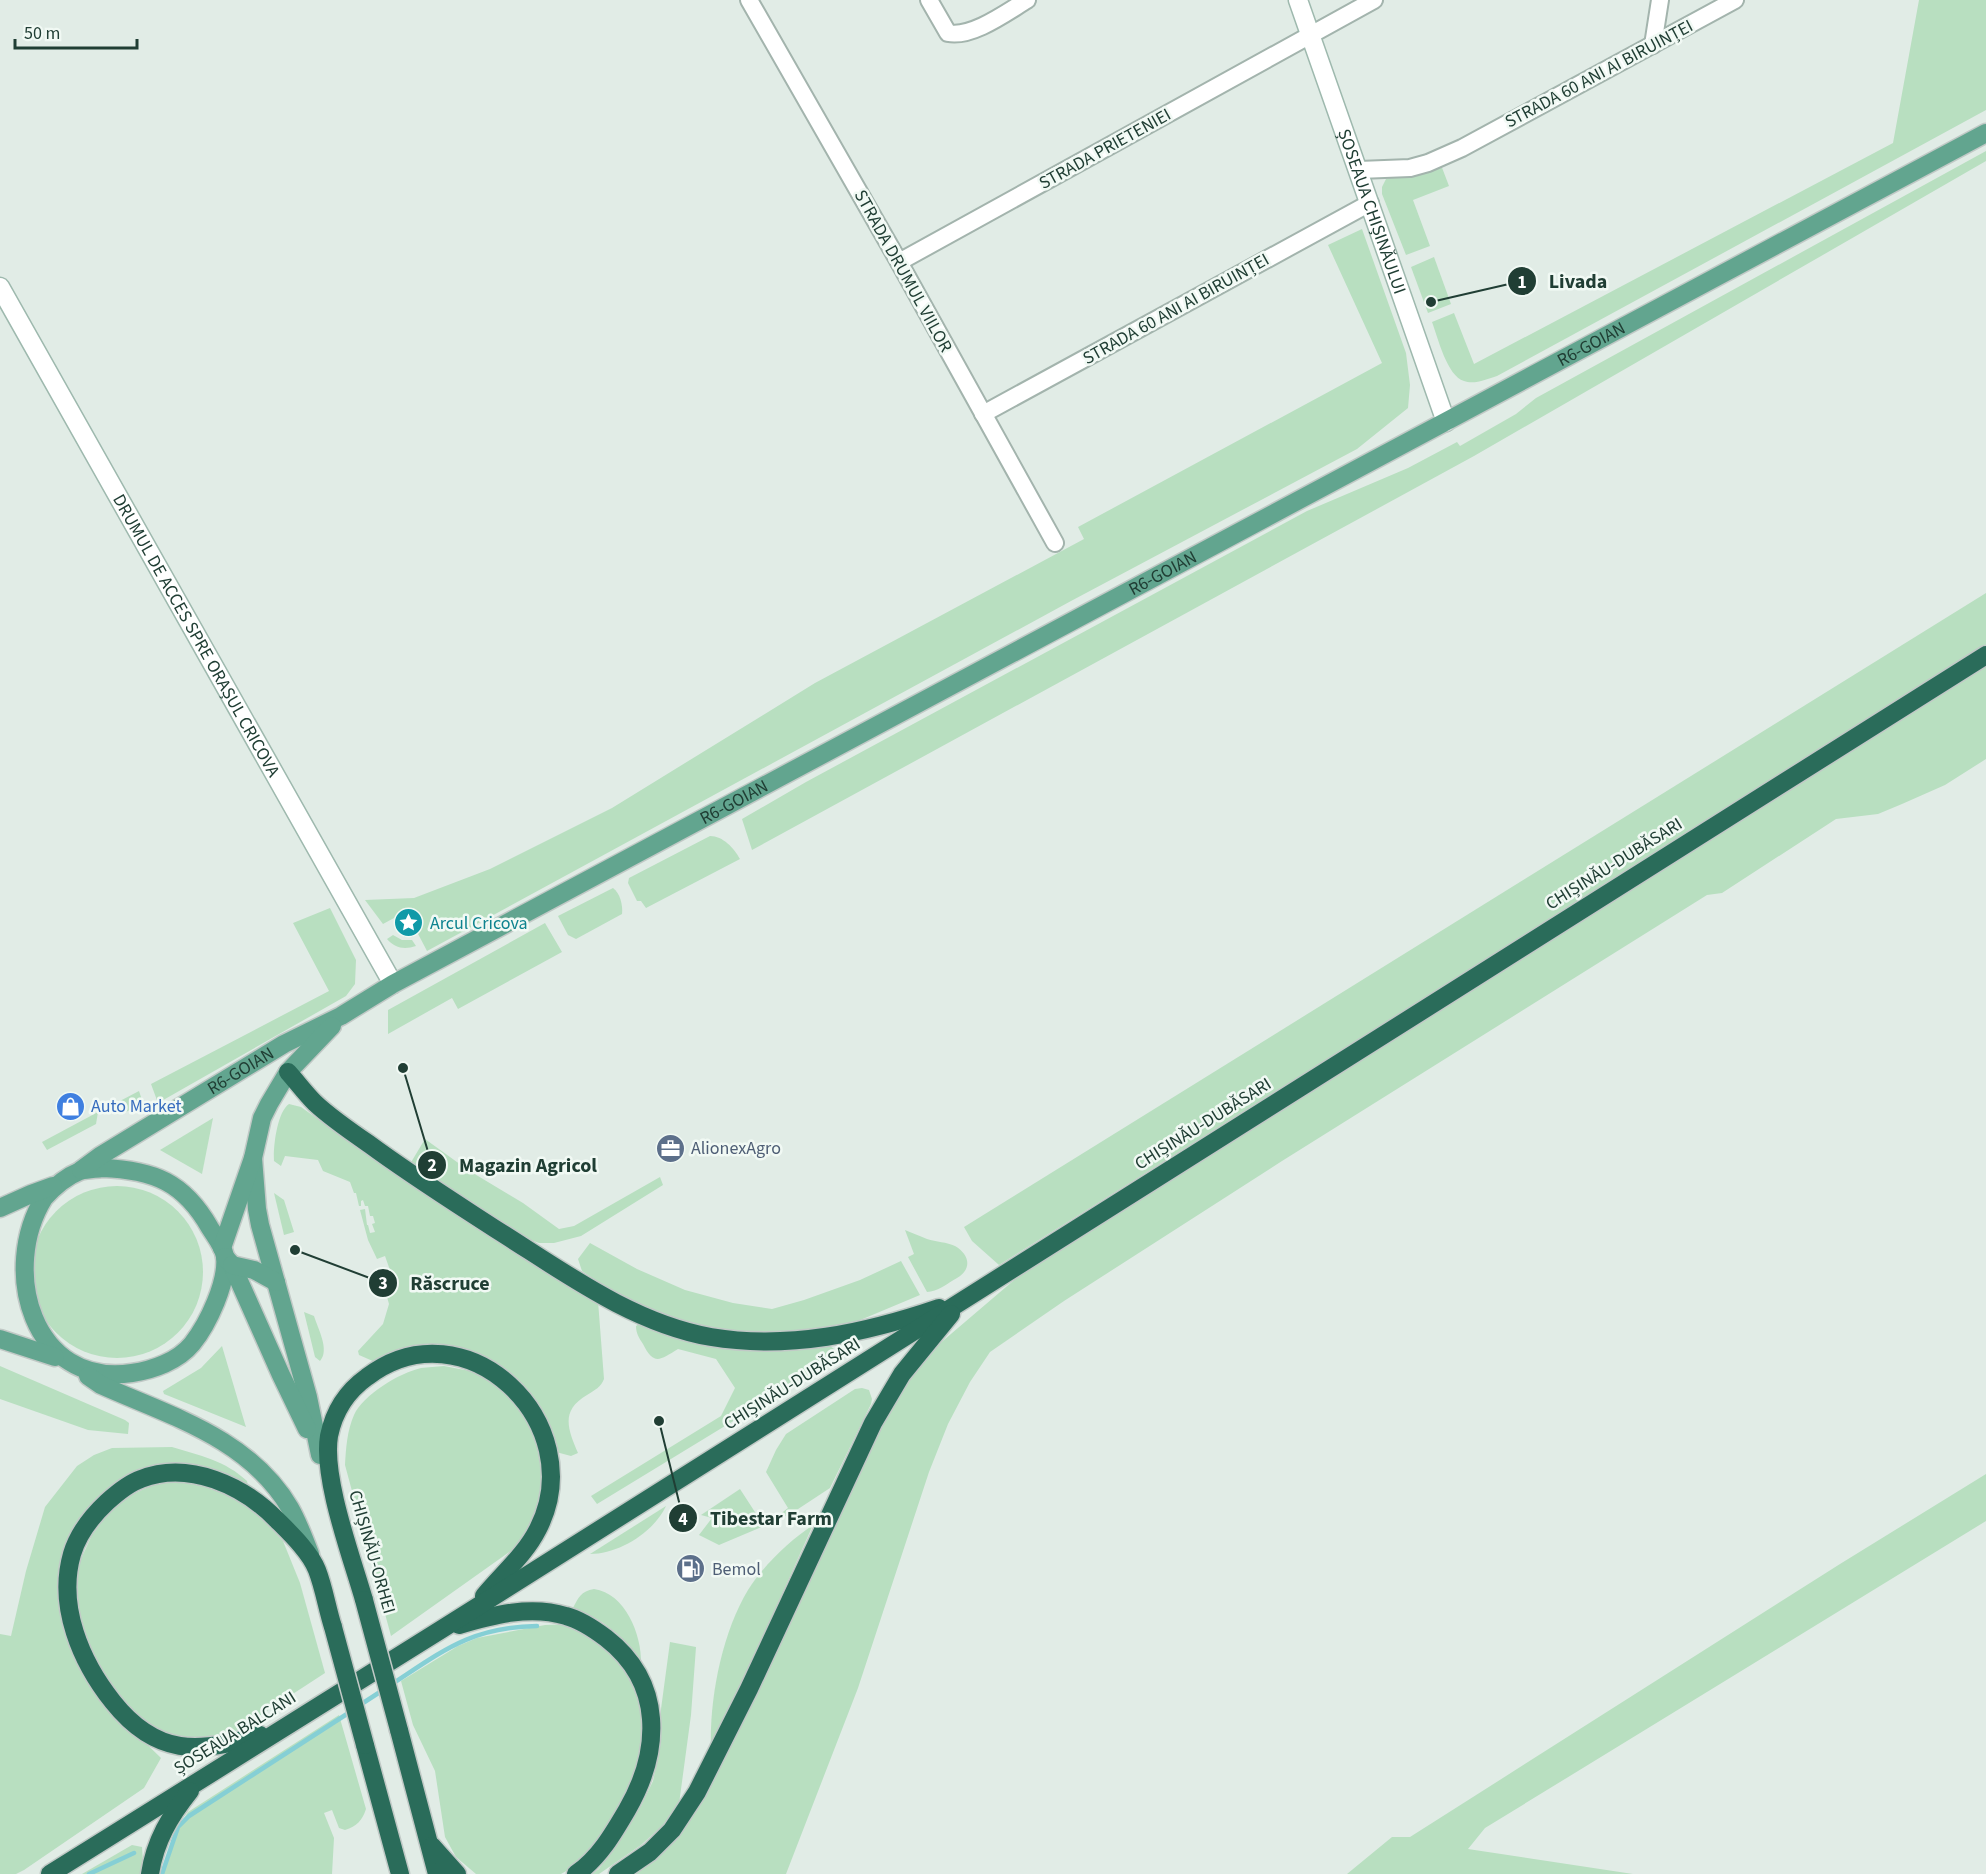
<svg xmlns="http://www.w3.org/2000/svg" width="1986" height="1874" viewBox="0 0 1986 1874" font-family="'Source Sans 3',sans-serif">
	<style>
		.green { fill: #b8dfc0 }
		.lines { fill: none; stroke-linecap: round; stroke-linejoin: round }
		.stream { stroke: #85cfd5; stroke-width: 4.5 }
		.street-casing { stroke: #a3b4ad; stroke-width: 20 }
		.secondary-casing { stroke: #9eb9ae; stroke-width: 21 }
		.primary-casing { stroke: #c1c9c6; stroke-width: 21 }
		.highway-casing { stroke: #c1c9c6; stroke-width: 21 }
		.street { stroke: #fff; stroke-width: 16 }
		.secondary { stroke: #fff; stroke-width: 18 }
		.primary { stroke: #62a58f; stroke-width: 18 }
		.highway { stroke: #2a6c5a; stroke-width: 18 }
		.highway-bridge-casing { stroke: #c1c9c6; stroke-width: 21; stroke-linecap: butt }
		.highway-bridge { stroke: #2a6c5a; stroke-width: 18 }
		.labels { text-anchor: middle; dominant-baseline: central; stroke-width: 5; stroke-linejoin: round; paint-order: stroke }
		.street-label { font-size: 18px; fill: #203e34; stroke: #f1f9f4 }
		.culture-label { font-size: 18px; fill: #0d838f; stroke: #f1f9f4; text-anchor: start }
		.shop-label { font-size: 18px; fill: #366cbe; stroke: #f1f9f4; text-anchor: start }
		.service-label { font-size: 18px; fill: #4e5e75; stroke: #f1f9f4; text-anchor: start }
		.leader { fill: none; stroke: #203e34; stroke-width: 2 }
		.callout-dot { fill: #203e34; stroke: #f1f9f4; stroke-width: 2 }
		.mark-label { font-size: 18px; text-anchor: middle; font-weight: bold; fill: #fff }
		.callout-label { font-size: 20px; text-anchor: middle; font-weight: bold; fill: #203e34; stroke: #f1f9f4; stroke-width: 5; stroke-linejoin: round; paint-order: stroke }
	</style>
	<rect width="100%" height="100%" fill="#e1ece6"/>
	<g class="green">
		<path d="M1919,0H1986V110L1497,376C1487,379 1474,385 1464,381C1447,376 1438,338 1432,322L1454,313L1474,364L1893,143Z"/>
		<polygon points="1986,151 1986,161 1474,456 752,850 742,819 806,782 1307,511 1408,468 1457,442 1460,446 1516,414 1536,398"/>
		<polygon points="1441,165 1449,186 1413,200 1430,246 1406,255 1382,194 1382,187 1386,179"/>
		<polygon points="1362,229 1406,353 1410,385 1408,408 1357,449 1071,601 427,951 416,930 409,933 402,931 394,918 383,924 365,900 414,898 490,869 612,808 815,683 1084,539 1078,527 1382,363 1328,245"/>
		<polygon points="1434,257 1451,304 1428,313 1411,267"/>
		<polygon points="1986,593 1986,646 999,1265 972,1241 964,1227"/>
		<polygon points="1986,664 1986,759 1945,785 1902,804 1878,814 1836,819 1722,893 1707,895 1282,1161 1064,1301 990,1352 970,1382 948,1424 929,1472 858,1688 786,1874 632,1874 695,1811 724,1760 884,1418 910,1374 931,1351 1026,1270"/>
		<path d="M710,836C723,836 734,848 740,859L646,908L641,901H637L628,883L629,878Z"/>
		<path d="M613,888C620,893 623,905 622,914L576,939L568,935L558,916Z"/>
		<polygon points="330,908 356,960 355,984 346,996 158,1103 151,1084 329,991 293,923"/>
		<polygon points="545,923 562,952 458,1009 452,998 388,1034 388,1010"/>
		<path d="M393,935L402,940H412L416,946C404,950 395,948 387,939Z"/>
		<polygon points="139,1091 143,1103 126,1112 118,1102"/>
		<path d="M289,1104L301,1107C398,1176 494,1244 598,1301L604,1379C601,1387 595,1390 587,1395C560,1411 568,1429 578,1453L571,1456L556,1452C546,1372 445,1313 375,1362L359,1355L358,1351L383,1324L389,1304L381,1276L391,1273L385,1256L377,1259L368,1240L360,1210L365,1209L367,1225H368L370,1233L375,1232L372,1224L375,1223L373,1216H370L368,1206H365L363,1200L361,1201V1206H359L356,1193H354L350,1182L323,1171L318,1160L285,1156L281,1166L274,1161C273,1148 277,1112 289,1104Z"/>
		<polygon points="98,1112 96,1124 47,1150 42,1142"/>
		<polygon points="213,1118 202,1174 160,1150"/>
		<polygon points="425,1139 468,1170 523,1203 559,1229 574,1226 660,1177 663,1185 581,1236 554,1243 539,1243 528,1239 484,1212 445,1185 410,1164"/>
		<circle cx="117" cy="1272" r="86"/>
		<polygon points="274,1193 284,1200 294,1232 284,1235"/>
		<path d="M905,1230C912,1233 920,1236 927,1239C936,1242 947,1242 955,1246C970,1255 972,1269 957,1278C948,1283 937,1292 927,1292L908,1257L914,1254Z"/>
		<polygon points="590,1243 637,1269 685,1290 733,1303 772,1309 804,1300 860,1280 901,1261 920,1295 846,1326 792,1335 712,1330 673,1319 614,1293 582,1271 578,1259"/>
		<path d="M304,1312L314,1316C318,1329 330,1350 320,1361L315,1357Z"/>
		<path d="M642,1322L830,1346L838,1352V1357L597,1504L591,1496L721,1416L735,1388L716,1359L678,1349C660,1360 654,1366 643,1344C639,1338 636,1333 636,1326Z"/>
		<polygon points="222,1346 245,1424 246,1427 164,1394 163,1391 201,1368"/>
		<polygon points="0,1366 125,1420 129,1423 128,1434 88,1430 0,1399"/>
		<path d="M444,1366L470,1371L493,1380L509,1392L534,1427L543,1470L539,1509L515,1548L391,1636L345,1465C346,1448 347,1431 354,1415C363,1395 399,1373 421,1368C428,1367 436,1367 444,1366Z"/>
		<polygon points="862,1388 869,1390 872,1399 871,1404 830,1488 792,1513 779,1519 779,1515 788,1508 766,1472 776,1450 786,1434 855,1389"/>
		<path d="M172,1447C199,1455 226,1461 247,1481L248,1486L140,1473L114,1484L88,1510L70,1540L59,1577V1602L64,1630L79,1665L94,1693L161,1758L144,1788L24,1870L16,1874H0V1634L11,1636L26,1571L45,1507L77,1466L94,1455L112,1448Z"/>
		<polygon points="1986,1474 1986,1521 1485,1828 1468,1849 1633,1874 1347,1874 1392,1837 1410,1837 1840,1564"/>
		<polygon points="178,1481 204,1486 229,1496 253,1509 283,1541 300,1583 325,1673 230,1735 198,1742 159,1731 134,1714 100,1672 77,1619 75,1588 80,1561 92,1535 109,1512 131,1495 155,1484"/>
		<polygon points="740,1489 764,1526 719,1545 699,1535 712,1518 701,1515"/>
		<path d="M666,1506C654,1532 619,1554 590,1554Z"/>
		<path d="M813,1525L730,1710L711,1749C709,1699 722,1633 748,1590C764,1565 789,1541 813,1525Z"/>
		<path d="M594,1589C625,1593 642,1635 641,1663C624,1638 603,1616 572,1610C578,1598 581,1591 594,1589Z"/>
		<path d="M545,1625C551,1625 558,1624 563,1625C569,1626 575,1629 581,1632C612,1645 637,1679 643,1713C644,1720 643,1728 643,1736C643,1742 644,1749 642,1754C633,1792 596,1856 561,1874H476L456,1857L445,1837L435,1771L413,1725L401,1681L458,1646L477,1638Z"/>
		<polygon points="670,1642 696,1647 691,1715 679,1804 662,1826 641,1845 599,1874 591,1874 599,1869 641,1806 653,1781 661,1742 661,1709"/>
		<path d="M339,1715L366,1809C362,1821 357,1826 345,1830L339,1828L332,1810L324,1813L334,1838L332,1874H162L178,1827L188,1812Z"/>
		<polygon points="132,1845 142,1847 143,1862 140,1874 82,1874"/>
	</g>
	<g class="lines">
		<g class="stream">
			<path d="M392,1684C444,1650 472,1627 537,1626"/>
			<polyline points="360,1705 383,1690"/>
			<polyline points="89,1874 134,1853"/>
			<polyline points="162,1874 178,1827 189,1816 350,1712"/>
		</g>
		<defs>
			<g id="street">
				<polyline points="749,0 899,262 1055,543"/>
				<path d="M929,0L948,33C972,38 1007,12 1027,0"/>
				<polyline points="1653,45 1660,0"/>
				<polyline points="1359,170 1410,168 1428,163 1462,148 1735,0"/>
				<polyline points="899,262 1374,0"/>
				<polyline points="983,414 1370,203"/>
			</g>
			<g id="secondary">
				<path id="s1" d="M1298,0L1446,422"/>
				<path id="s2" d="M0,287L393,984"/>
			</g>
			<g id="primary">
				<polyline points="253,1158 257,1209 260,1225 308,1397 320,1455"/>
				<path d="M102,1168C154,1170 184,1182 210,1228C215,1236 223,1246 225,1256C228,1282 208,1324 192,1344C178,1361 153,1370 132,1373C32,1388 0,1269 44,1198C54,1187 65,1177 80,1171C87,1169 95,1169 102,1168Z"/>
				<path id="s3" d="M81,1170L100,1156L284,1044L341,1016L393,984L1986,133"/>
				<polyline points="0,1208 31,1194 53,1186"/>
				<polyline points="222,1248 253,1158 262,1118 269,1104 288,1072 332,1026"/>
				<polyline points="225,1257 232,1265 281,1375 307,1429"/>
				<polyline points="232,1265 254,1270 276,1282"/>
				<polyline points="0,1339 55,1357"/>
				<path d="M88,1376L101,1385C170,1416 249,1438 290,1508C298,1522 304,1538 310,1554"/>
			</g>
			<g id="highway">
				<path d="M288,1072C297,1082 305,1093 315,1103C331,1118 350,1131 369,1144C411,1175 454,1202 497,1230C564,1272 632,1323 711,1337C788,1350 866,1333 939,1308"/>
				<path d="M364,1600C352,1558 322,1478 329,1436C334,1411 346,1392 367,1377C465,1302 592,1423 538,1529C525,1555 502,1574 484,1596"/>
				<path d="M459,1625C494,1615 530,1605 566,1616C581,1620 594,1629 606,1638C664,1683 661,1751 627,1810C613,1834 599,1858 576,1874"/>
				<polyline points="399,1730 437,1874"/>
				<path d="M260,1735C199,1754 156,1756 113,1702C81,1662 57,1606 72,1554C78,1534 92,1516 107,1502C117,1493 129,1483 141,1479C189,1460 244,1486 277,1520C291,1534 310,1552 317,1570C324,1588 327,1608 333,1627"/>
				<polyline points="365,1745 400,1874"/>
				<polyline points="432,1846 457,1874"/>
				<polyline points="50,1874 442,1629 1986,655"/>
				<path d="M150,1874C155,1841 170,1816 190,1791"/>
				<polyline points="618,1874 650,1852 672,1830 697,1792 749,1689 873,1423 902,1374 951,1314"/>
			</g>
		</defs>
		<use href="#street" class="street-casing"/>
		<use href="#secondary" class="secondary-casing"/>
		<use href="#primary" class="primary-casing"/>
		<use href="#highway" class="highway-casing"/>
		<use href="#street" class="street"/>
		<use href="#secondary" class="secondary"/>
		<use href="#primary" class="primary"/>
		<use href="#highway" class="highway"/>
		<defs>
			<g id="highway-bridge">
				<polyline points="364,1600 399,1730"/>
				<polyline points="333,1627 365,1745"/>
			</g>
		</defs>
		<use href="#highway-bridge" class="highway-bridge-casing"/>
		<use href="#highway-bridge" class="highway-bridge"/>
	</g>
	<defs>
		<symbol id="sight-disc" viewBox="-11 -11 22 22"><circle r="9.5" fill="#0f9aa8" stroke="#f1f9f4"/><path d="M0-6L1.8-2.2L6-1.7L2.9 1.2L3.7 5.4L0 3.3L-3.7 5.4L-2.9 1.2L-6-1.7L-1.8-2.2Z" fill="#fff"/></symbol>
		<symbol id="shop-disc" viewBox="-11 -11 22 22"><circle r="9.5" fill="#3f7fe0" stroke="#f1f9f4"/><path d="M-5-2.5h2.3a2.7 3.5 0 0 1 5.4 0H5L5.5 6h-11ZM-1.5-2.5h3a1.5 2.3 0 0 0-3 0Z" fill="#fff"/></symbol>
		<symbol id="office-disc" viewBox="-11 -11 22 22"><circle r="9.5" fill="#5c6f8a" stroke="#f1f9f4"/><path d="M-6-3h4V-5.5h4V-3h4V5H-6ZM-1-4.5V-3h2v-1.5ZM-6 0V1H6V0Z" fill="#fff"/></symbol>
		<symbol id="fuel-disc" viewBox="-11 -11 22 22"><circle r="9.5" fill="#5c6f8a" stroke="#f1f9f4"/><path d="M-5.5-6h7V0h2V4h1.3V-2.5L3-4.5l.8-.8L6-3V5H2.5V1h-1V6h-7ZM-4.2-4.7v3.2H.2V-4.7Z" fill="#fff"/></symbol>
	</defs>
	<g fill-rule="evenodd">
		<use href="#sight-disc" x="392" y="906" width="33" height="33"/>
		<use href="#shop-disc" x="54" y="1090" width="33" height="33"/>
		<use href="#office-disc" x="654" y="1132" width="33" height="33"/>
		<use href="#fuel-disc" x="674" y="1552" width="33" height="33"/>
	</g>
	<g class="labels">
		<g class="street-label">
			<text transform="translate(1599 74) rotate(-28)">STRADA 60 ANI AI BIRUINȚEI</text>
			<text transform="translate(1105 149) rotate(-29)">STRADA PRIETENIEI</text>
			<text stroke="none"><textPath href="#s1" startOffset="224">ȘOSEAUA CHIȘINĂULUI</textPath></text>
			<text transform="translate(903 271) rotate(61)">STRADA DRUMUL VIILOR</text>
			<text transform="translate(1176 309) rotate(-29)">STRADA 60 ANI AI BIRUINȚEI</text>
			<text stroke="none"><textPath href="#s3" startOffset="1722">R6-GOIAN</textPath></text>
			<text stroke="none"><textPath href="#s3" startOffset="1236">R6-GOIAN</textPath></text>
			<text stroke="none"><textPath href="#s2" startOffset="400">DRUMUL DE ACCES SPRE ORAȘUL CRICOVA</textPath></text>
			<text stroke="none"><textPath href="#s3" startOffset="750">R6-GOIAN</textPath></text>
			<text transform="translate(1614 864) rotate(-32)">CHIȘINĂU-DUBĂSARI</text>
			<text stroke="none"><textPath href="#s3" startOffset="188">R6-GOIAN</textPath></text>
			<text transform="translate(1203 1124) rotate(-32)">CHIȘINĂU-DUBĂSARI</text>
			<text transform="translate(792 1384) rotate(-32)">CHIȘINĂU-DUBĂSARI</text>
			<text transform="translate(372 1552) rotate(74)">CHIȘINĂU-ORHEI</text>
			<text transform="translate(235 1733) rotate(-32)">ȘOSEAUA BALCANI</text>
		</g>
		<g class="culture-label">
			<text x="430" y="923">Arcul Cricova</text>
		</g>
		<g class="shop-label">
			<text x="91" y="1106">Auto Market</text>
		</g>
		<g class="service-label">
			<text x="691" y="1148">AlionexAgro</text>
			<text x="712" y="1569">Bemol</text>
		</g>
	</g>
	<path class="leader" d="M1431 302L1522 281M403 1068L432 1165M295 1250L383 1283M659 1421L683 1518"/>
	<g class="callout-dot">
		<circle cx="1431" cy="302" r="6"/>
		<circle cx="403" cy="1068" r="6"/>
		<circle cx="295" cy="1250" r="6"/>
		<circle cx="659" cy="1421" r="6"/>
		<circle cx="1522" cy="281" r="15"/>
		<circle cx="432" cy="1165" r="15"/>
		<circle cx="383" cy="1283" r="15"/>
		<circle cx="683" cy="1518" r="15"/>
	</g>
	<g class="mark-label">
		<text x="1522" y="288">1</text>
		<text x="432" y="1171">2</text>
		<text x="383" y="1289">3</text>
		<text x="683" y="1525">4</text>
	</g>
	<g class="callout-label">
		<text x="1578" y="288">Livada</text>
		<text x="528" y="1172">Magazin Agricol</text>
		<text x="450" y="1290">Răscruce</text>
		<text x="771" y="1525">Tibestar Farm</text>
	</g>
	<path d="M15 39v9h122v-9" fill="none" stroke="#203e34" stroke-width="3"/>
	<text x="24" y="39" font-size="18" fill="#203e34" stroke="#f1f9f4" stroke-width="4.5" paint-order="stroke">50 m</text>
</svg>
